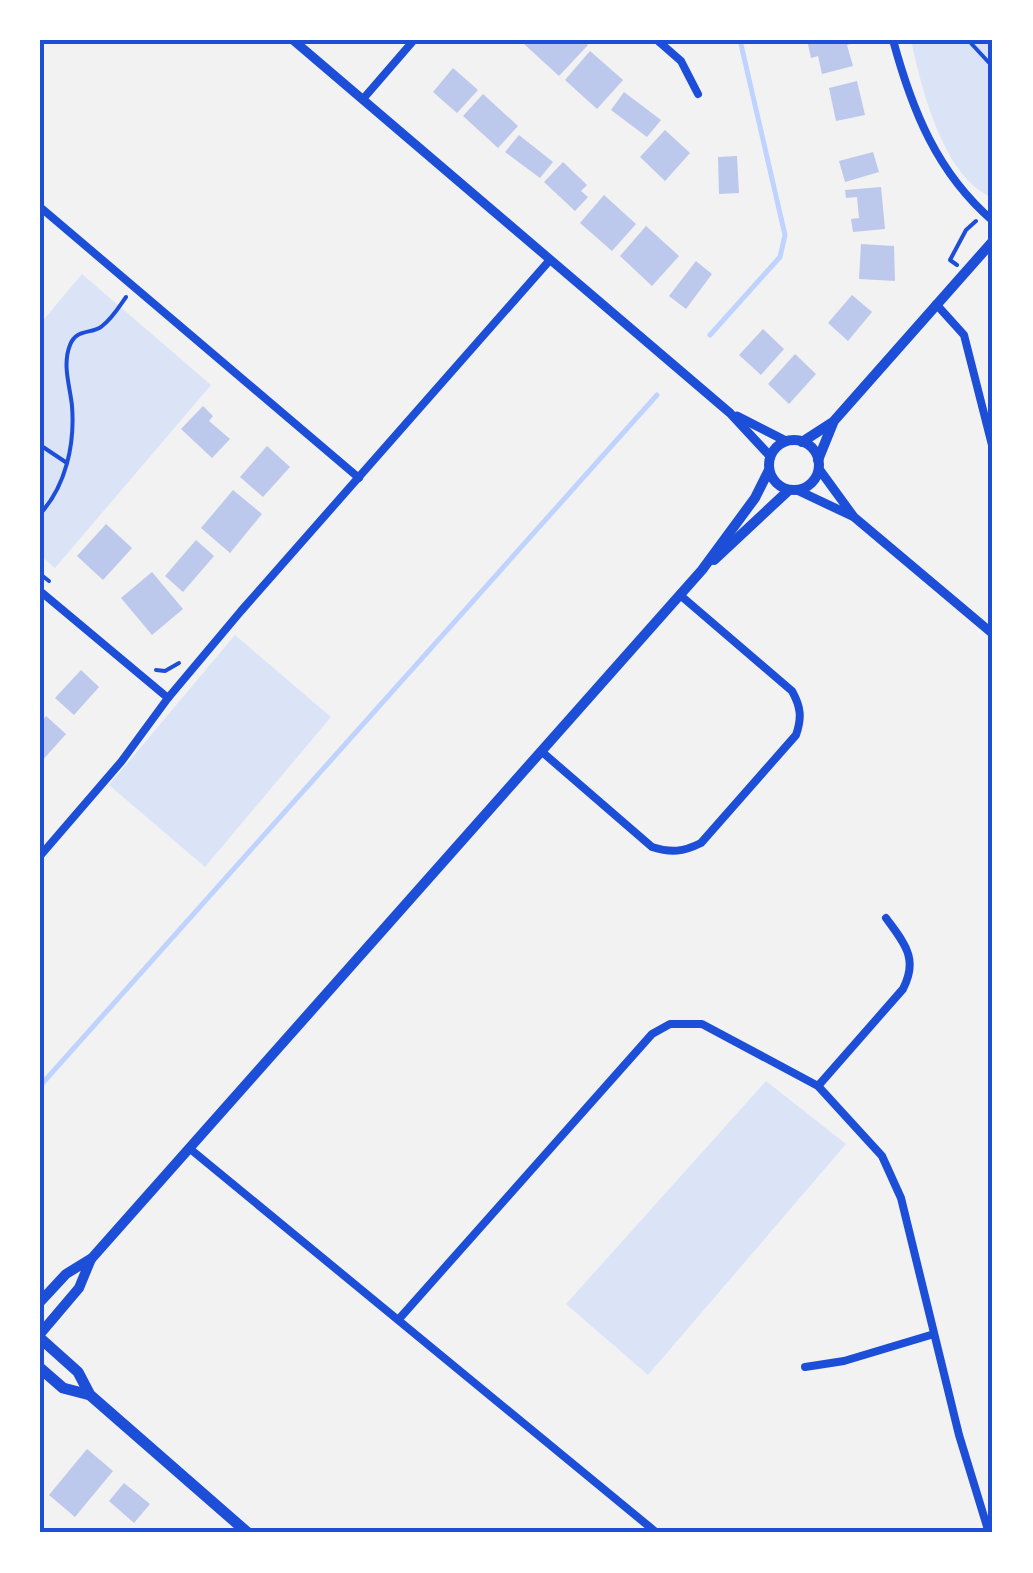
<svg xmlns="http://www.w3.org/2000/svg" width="1033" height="1573" viewBox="0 0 1033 1573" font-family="Cabin,sans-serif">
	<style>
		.green { fill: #dbe4f7 }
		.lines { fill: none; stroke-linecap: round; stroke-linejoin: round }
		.stream { stroke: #bfd3fe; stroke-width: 5 }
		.building { fill: #bdc9ec }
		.path { stroke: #1d4ed8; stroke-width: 4 }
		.minor { stroke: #1d4ed8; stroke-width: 8 }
		.tertiary { stroke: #1d4ed8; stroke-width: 9 }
		.secondary { stroke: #1d4ed8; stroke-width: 10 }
		.primary { stroke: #1d4ed8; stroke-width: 11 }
		.neatline { fill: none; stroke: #1d4ed8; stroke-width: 4 }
	</style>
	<rect width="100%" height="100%" fill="#f2f2f2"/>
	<g class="green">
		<path d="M911,40H993V198C943,178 921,87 911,40Z"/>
		<polygon points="82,274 211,385 55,568 40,555 40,324"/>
		<polygon points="235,635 331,717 205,867 109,785"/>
		<polygon points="766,1081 846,1144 648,1375 566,1304"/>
	</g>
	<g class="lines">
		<g class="stream">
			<polyline points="710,335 780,257 785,235 740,40"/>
			<polyline points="40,1086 657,395"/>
		</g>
	</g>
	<g class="building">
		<polygon points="527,40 583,40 588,45 559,76 524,44"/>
		<polygon points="807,40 850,40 851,44 847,45 853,66 822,74 818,56 811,58"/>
		<polygon points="590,51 623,80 597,109 565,80"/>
		<polygon points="453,68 478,90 457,113 433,92"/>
		<polygon points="857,81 865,115 836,121 829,88"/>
		<polygon points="624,92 661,120 647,137 611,110"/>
		<polygon points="483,94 518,126 498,148 463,116"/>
		<polygon points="665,130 690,153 665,181 640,157"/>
		<polygon points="519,135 553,162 540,178 505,152"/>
		<polygon points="873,152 879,172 845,182 839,161"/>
		<polygon points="737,156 739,193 719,194 718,157"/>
		<polygon points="563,162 587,185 581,191 588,197 575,211 544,182"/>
		<polygon points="881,187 885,229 853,232 851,219 859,218 857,197 846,198 845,190"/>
		<polygon points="604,195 636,224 612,251 580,223"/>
		<polygon points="646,226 679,256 652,286 620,256"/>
		<polygon points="861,244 894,246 895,281 859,279"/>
		<polygon points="696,261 712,274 686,309 669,296"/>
		<polygon points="852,295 872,312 848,341 828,323"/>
		<polygon points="763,329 784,349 761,375 739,355"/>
		<polygon points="795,354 816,374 789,404 768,384"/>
		<polygon points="203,406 213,416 209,421 230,439 212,458 181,429"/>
		<polygon points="267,446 290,467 263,497 240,477"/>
		<polygon points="233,490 262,514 230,553 201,528"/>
		<polygon points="106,524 132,548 103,580 77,556"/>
		<polygon points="196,540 214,556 183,592 165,576"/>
		<polygon points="152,572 183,609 152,635 121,598"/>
		<polygon points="81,670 99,687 74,715 55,698"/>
		<polygon points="46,716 66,734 40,763 40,723"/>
		<polygon points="87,1449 113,1471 75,1517 49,1495"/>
		<polygon points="124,1483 150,1504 134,1523 109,1501"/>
	</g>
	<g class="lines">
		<g class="path">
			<polyline points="968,40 993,67"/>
			<polyline points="957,265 950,260 966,230 976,221"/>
			<polyline points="40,445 67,463"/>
			<path d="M40,514C66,486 75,444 72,406C70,386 62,365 70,345C76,329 90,334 101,327C112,319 119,307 126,297"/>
			<polyline points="40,574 49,581"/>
			<polyline points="156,670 165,671 179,663"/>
		</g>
		<g class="minor">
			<polyline points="657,40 681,61 698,94"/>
			<path d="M893,40C912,110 937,173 993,221"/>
			<polyline points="363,99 414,40"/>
			<polyline points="40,207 359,478"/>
			<polyline points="936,304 964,335 993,449"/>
			<polyline points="40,591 168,698"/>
			<path d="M541,751L652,847C671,853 683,852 701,843L796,735C802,718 801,707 792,691L680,595"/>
			<polyline points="40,856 121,762 168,698 241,611 549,261"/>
			<path d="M818,1086L903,989C919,958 904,943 886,918"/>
			<polyline points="189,1148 657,1533"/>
			<polyline points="399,1319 652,1034 670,1024 702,1024 818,1086 882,1156 901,1198 959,1435 989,1533"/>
			<polyline points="805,1367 844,1361 934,1334"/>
		</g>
		<g class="tertiary">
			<polyline points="293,40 730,413 770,456"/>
			<polyline points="737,416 786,441"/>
			<polyline points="819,469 854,517 993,634"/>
			<polyline points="797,490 852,516"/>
		</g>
		<g class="secondary">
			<circle cx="794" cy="465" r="25"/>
			<polyline points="802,442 833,422 993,241"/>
			<polyline points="818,460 833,423"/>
			<polyline points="714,560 789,490"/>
			<polyline points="40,1302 66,1274 92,1258 702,570 755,498 769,470"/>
			<polyline points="40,1334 79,1288 91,1259"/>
		</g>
		<g class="primary">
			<polyline points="40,1338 78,1372 90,1395 248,1533"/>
			<polyline points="40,1368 63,1388 90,1395"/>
		</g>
	</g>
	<rect width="1033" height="1573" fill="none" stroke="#ffffff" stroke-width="85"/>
	<rect x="42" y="42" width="948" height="1488" class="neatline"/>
</svg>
